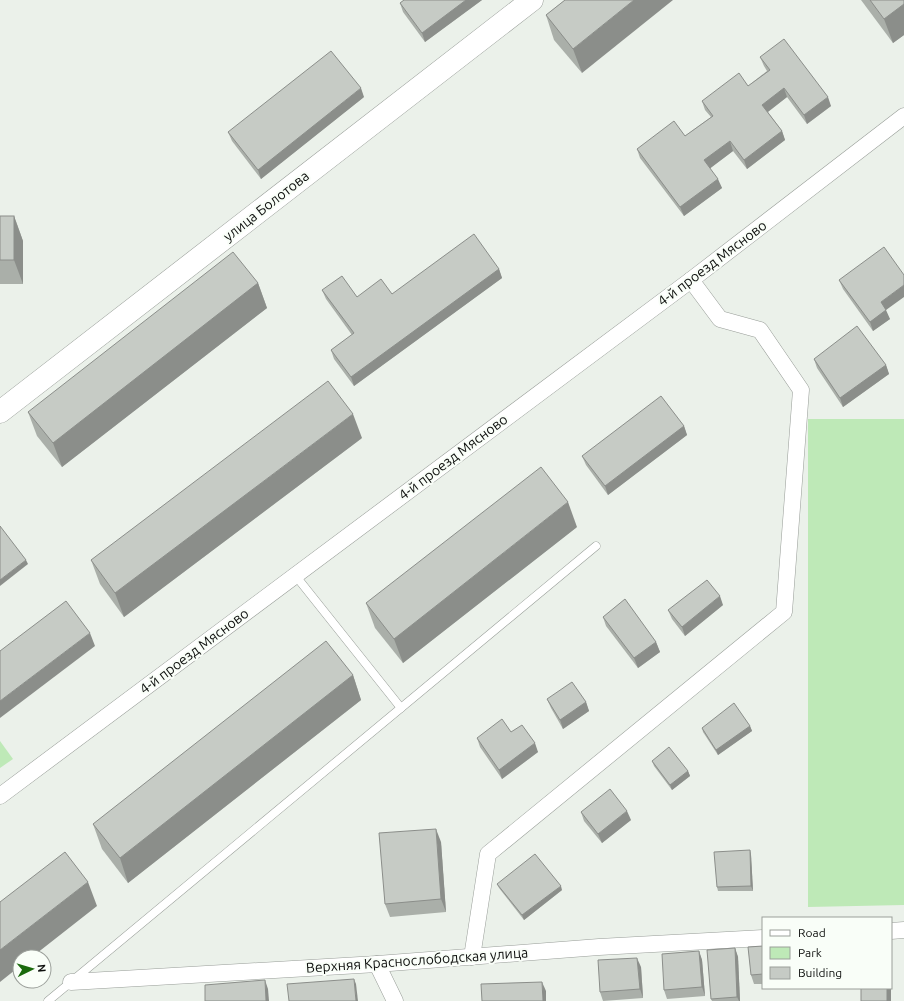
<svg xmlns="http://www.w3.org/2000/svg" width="904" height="1001" viewBox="0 0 904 1001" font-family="Ubuntu,sans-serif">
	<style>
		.green { fill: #bee9b7 }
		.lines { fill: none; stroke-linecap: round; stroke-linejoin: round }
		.lane-casing { stroke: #989d98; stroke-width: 9 }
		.street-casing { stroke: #989d98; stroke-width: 17 }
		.secondary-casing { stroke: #989d98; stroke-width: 23 }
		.lane { stroke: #fff; stroke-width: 8 }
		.street { stroke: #fff; stroke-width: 16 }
		.secondary { stroke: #fff; stroke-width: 22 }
		.wall { fill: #aaafa9 }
		.shaded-wall { fill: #8b8e8a }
		.building { fill: #c6cbc5; stroke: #8b8e8a }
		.labels { text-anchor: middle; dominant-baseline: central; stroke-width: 4; stroke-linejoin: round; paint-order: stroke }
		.street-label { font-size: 14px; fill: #0e100e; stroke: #f9fef8 }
	</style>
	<rect width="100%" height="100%" fill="#ebf1ea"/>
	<g class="green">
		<polygon points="808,419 904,419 904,905 808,907"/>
		<polygon points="0,741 13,759 0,768"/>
	</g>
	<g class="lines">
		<defs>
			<g id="lane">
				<polyline points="295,575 401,708"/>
				<polyline points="48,1001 596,546"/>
			</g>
			<g id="street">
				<polyline points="0,796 691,280 904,116"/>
				<polyline points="891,931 904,930"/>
				<polyline points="472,957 488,854 784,612 801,390 760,330 720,319 691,280"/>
				<polyline points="377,964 395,1001"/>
				<polyline points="71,982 377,964 599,947 763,938"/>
			</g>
			<polyline id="secondary" points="0,412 532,0"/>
		</defs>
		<use href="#lane" class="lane-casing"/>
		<use href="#street" class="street-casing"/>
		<use href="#secondary" class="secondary-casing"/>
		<use href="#lane" class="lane"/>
		<use href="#street" class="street"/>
		<use href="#secondary" class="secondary"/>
	</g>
	<g class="wall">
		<polygon points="404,0 482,0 425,42 403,12 400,3"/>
		<polygon points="565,0 582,73 554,40 546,15"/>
		<polygon points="861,0 904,0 904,35 893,43"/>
		<polygon points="760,57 831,106 807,124 787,97 768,112 782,131 785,140 747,169 733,151 710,168 722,188 684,216 640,158 637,149 685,136 711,117 705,110 702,101 748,86 767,71 764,66"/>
		<polygon points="364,97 261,179 232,141 228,132"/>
		<polygon points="0,216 14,216 23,241 23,284 0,284"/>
		<polygon points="499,269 502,278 354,386 334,359 331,350 352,335 326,299 322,290 357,297 392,294"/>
		<polygon points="839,280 890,319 873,331 843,289"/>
		<polygon points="258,283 267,308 62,467 37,436 28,412"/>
		<polygon points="814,359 886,365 889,374 843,407 817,368"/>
		<polygon points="684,426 687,435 608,495 586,465 582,456"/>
		<polygon points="362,438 124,617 100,584 91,560"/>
		<polygon points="577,527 403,663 375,628 366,603"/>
		<polygon points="723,605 685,636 672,619 668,610"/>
		<polygon points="603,617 656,642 660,652 638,668 606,626"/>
		<polygon points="353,675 361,700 128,883 102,849 93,824"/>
		<polygon points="547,699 586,702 589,711 563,729 551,708"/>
		<polygon points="750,726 752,731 718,755 703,732 702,728"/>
		<polygon points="511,732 538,752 502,779 480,747 477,738"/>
		<polygon points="652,761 688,771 690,776 672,790 654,766"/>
		<polygon points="581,812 631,820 602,843 584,821"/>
		<polygon points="441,842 446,912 390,917 385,904"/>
		<polygon points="750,850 751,855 753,891 718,891 717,887"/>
		<polygon points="497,884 562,890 524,920 499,888"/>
		<polygon points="763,946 763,984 754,984 751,975"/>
		<polygon points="735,948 738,957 740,1001 712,1001 711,999"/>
		<polygon points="699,951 702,960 705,996 667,999 664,990"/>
		<polygon points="641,967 643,998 603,1001 600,992"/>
	</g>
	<g class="shaded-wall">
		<polygon points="466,0 482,0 425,42 422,33"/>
		<polygon points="634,0 673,0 582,73 573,49"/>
		<polygon points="904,4 904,35 893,43 884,19"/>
		<polygon points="361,88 364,97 261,179 258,170"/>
		<polygon points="784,88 787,97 765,114 762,105"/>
		<polygon points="828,97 831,106 807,124 804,115"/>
		<polygon points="782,131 785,140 747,169 744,160"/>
		<polygon points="730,141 733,151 708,170 704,160"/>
		<polygon points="718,179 722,188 684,216 680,207"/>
		<polygon points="14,216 23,241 23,284 14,260"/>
		<polygon points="499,269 502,278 354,386 351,377"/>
		<polygon points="258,283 267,308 62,467 53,443"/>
		<polygon points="904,285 904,297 886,310 890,319 873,331 870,322 881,302"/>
		<polygon points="886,365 889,374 843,407 840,398"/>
		<polygon points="353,414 362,438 124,617 115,593"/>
		<polygon points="684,426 687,435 608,495 605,486"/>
		<polygon points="568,502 577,527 403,663 394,639"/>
		<polygon points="26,560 28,564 0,586 0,580"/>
		<polygon points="720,596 723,605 685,636 682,627"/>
		<polygon points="90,633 95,646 0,718 0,701"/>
		<polygon points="656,642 660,652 638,668 634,658"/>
		<polygon points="353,675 361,700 128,883 120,858"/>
		<polygon points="586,702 589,711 563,729 560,720"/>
		<polygon points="750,726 752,731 718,755 716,750"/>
		<polygon points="535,743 538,752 502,779 499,770"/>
		<polygon points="688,771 690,776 672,790 670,785"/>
		<polygon points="627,811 631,820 602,843 598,834"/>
		<polygon points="436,829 441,842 446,912 441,899"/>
		<polygon points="750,850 751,855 753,891 751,886"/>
		<polygon points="88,882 97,906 32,957 20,957 20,966 0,982 0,950"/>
		<polygon points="561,886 562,890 524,920 522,915"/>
		<polygon points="735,948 738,957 740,1001 739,1001 737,997"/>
		<polygon points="699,951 702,960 705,996 702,987"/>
		<polygon points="891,951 892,953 891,984"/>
		<polygon points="637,958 641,967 643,998 640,989"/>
		<polygon points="354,979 356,984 358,1001 356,1001"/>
		<polygon points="265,980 268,989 269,1001 266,1001"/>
		<polygon points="542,982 546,991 546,1001 543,1001"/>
		<rect x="887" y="988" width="4" height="13"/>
	</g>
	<g class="building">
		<polygon points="404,0 466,0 422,33 400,3"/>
		<polygon points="565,0 634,0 573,49 546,15"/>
		<polygon points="870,0 904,0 904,4 884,19"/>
		<polygon points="784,39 828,97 804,115 784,88 762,105 782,131 744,160 730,141 704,160 718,179 680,207 637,149 674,121 685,136 713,116 702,101 739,73 748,86 770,70 760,57"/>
		<polygon points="331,51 361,88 258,170 228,132"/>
		<rect x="0" y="216" width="14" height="44"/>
		<polygon points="474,234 499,269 351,377 331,350 354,333 322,290 342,276 357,297 381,279 392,294"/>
		<polygon points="884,247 904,275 904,285 881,302 886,310 870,322 839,280"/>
		<polygon points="233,252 258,283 53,443 28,412"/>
		<polygon points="857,326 886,365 840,398 814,359"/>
		<polygon points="328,381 353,414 115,593 91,560"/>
		<polygon points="661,396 684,426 605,486 582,456"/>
		<polygon points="541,467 568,502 394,639 366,603"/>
		<polygon points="0,526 26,560 0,580"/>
		<polygon points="707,580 720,596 682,627 668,610"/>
		<polygon points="625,599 656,642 634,658 603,617"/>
		<polygon points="66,601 90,633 0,701 0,651"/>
		<polygon points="326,641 353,675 120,858 93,824"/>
		<polygon points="572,682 586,702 560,720 547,699"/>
		<polygon points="734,703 750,726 716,750 702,728"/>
		<polygon points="502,719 511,732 522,725 535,743 499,770 477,738"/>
		<polygon points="669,747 688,771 670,785 652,761"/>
		<polygon points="610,789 627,811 598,834 581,812"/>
		<polygon points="436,829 441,899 385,904 379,833"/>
		<polygon points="750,850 751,886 717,887 714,852"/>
		<polygon points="65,852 88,882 0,950 0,902"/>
		<polygon points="535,854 561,886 522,915 497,884"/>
		<polygon points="763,946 763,974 751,975 748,947"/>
		<polygon points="735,948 737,997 711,999 707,950"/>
		<polygon points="699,951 702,987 664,990 662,954"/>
		<polygon points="637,958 640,989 600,992 598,960"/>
		<polygon points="354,979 356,1001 289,1001 287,984"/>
		<polygon points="265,980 266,1001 205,1001 205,985"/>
		<polygon points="542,982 543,1001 482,1001 481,984"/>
		<rect x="861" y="988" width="26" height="13"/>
	</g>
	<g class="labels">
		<g class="street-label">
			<text transform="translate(266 206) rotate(-38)">улица Болотова</text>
			<text transform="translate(712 263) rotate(-37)">4-й проезд Мясново</text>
			<text transform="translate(453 457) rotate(-37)">4-й проезд Мясново</text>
			<text transform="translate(194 651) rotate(-37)">4-й проезд Мясново</text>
			<text transform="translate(417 960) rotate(-4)">Верхняя Краснослободская улица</text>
		</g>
	</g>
	<rect x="762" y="917" width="130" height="72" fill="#f9fef8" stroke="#9b9f9a"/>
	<rect x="770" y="930" width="20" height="6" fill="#ffffff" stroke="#9b9f9a"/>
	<text x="798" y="937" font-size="12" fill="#0e100e">Road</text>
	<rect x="770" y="947" width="20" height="12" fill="#bee9b7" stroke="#9b9f9a"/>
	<text x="798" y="957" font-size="12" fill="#0e100e">Park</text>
	<rect x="770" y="967" width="20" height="12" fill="#c6cbc5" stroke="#9b9f9a"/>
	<text x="798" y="977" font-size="12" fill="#0e100e">Building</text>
	<g transform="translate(32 969) rotate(85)"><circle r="19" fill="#f9fef8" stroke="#9b9f9a"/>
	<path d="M0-3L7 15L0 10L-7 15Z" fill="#1a6a0c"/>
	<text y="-6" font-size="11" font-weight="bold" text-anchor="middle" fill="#0e100e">N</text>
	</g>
</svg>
